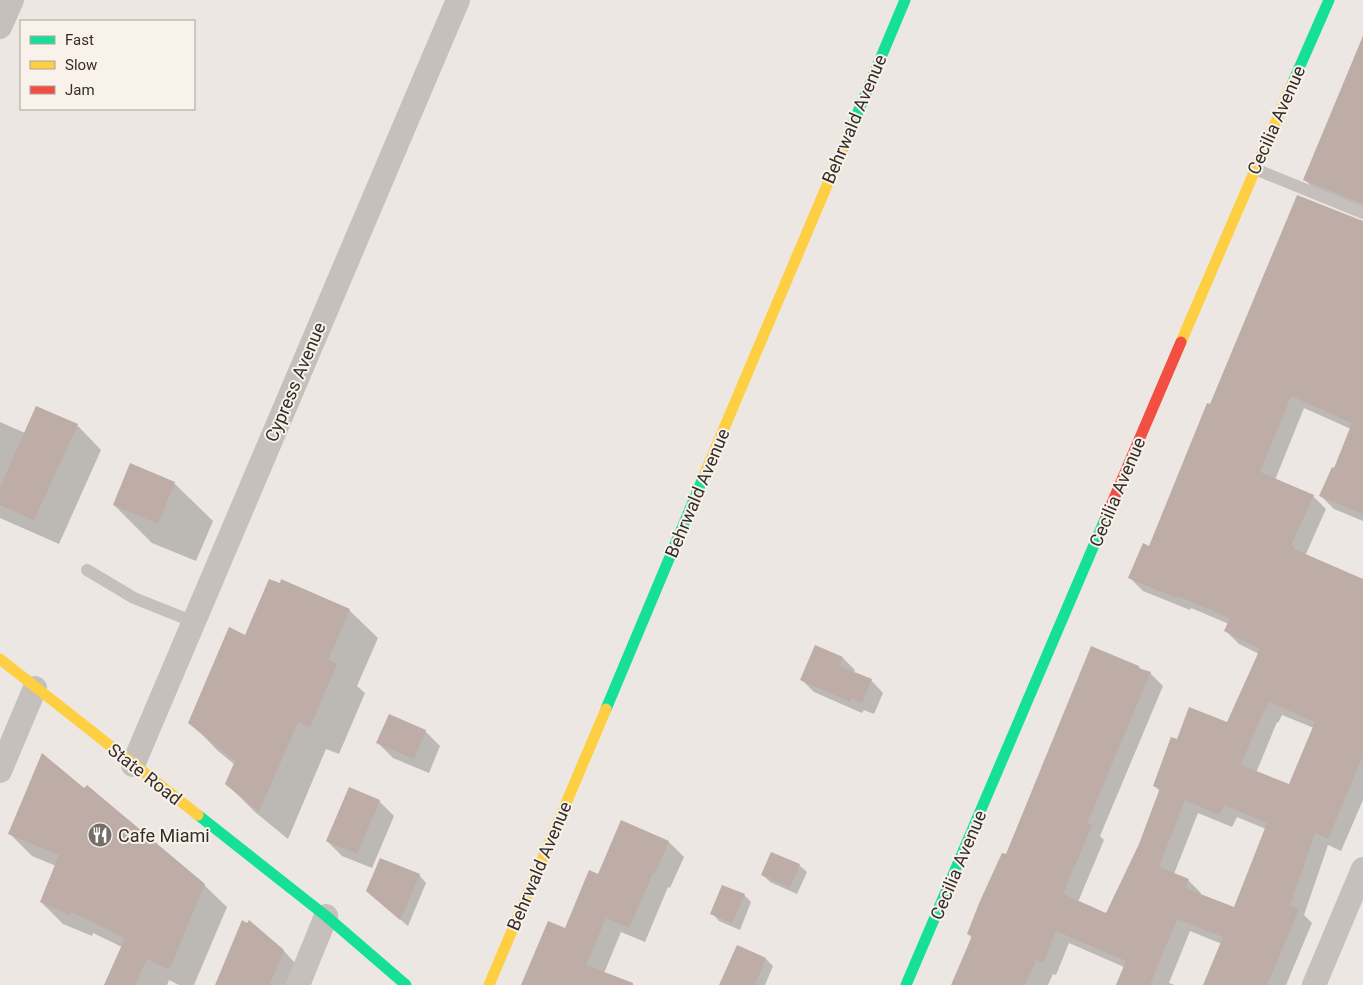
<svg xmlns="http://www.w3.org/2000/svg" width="1363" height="985" viewBox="0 0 1363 985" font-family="Roboto,sans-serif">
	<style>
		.shadow { fill: #0003; fill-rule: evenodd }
		.building { fill: #beada6; fill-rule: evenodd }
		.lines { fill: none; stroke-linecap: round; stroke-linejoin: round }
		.lane { stroke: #c5c0bb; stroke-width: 12 }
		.street { stroke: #c5c0bb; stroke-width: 24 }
		.fast { stroke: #16e098; stroke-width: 11 }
		.slow { stroke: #ffcf43; stroke-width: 11 }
		.jam { stroke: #f24e42; stroke-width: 11 }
		.labels { text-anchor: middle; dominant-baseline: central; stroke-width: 4; stroke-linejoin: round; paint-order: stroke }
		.street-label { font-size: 18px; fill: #362d2a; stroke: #f8f2ea }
		.poi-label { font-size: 18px; fill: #362d2a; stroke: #f8f2ea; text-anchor: start }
	</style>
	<rect width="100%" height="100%" fill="#ece7e2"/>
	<g class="shadow">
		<polygon points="1363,36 1363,211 1317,192 1305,180"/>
		<path d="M1363,230V521L1334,509L1321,496L1335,469L1351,429L1304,408L1275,480L1313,496L1326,509L1305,556L1363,580V800L1341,851L1328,845L1304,915L1312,923L1286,985H1204L1222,944L1190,931L1169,983L1175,985H1117L1124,967L1069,943L1056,975L1053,974L1048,985H952L972,938L968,934L1006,856L1092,648L1139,667L1142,670L1150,673L1163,686L1100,836L1104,840L1078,902L1107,914L1131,868L1160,791L1154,786L1177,741L1227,724L1259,654L1239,644L1226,631L1229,624L1191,608L1190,610L1143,591L1130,578L1149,547L1210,405ZM1282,715L1314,728L1289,786L1256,773L1277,722L1278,723ZM1198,813L1232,827L1237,817L1266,829L1235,908L1200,895L1201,893L1188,880L1174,874Z"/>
		<polygon points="0,422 25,433 77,425 101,450 59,544 0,518"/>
		<polygon points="131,465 175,484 213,521 196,561 152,543 114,505"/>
		<polygon points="349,610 378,638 357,686 365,693 339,754 326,749 288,839 255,812 226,783 234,764 218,751 190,722 246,636"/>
		<polygon points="843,658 855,670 854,673 871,680 883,693 874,714 864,710 862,713 814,692 802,680"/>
		<polygon points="425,731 440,746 429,773 393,758 378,743"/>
		<polygon points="379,801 394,816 372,868 342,856 327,841"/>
		<polygon points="10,834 204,885 227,907 194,985 179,985 169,980 167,985 126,985 122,947 93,933 92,936 63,924 41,902 56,866 32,856"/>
		<polygon points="669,842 684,857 670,888 668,887 645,942 621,932 604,973 634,985 522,985 566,930 599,876"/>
		<polygon points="799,865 807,872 797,894 770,882 763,875"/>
		<polygon points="419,875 426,883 408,926 375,898"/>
		<polygon points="744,895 751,902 740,930 719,921 712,913"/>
		<polygon points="738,947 766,959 773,966 765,985 738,985"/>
		<polygon points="283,950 296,964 288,985 216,985"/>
	</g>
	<g class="building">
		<polygon points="1363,36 1363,204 1303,180"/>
		<path d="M1297,195L1363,221V514L1319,496L1332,467L1334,468L1352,423L1291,396L1260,472L1314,495L1291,545L1295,547L1294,549L1363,579V756L1328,839L1315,833L1290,905L1299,909L1267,985H1203L1223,937L1177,919L1150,985H1116L1126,961L1056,931L1043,963L1036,960L1025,985H951L972,936L967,934L980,901L1002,853L1006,854L1091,646L1139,666L1138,668L1151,672L1087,823L1092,825L1063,894L1106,913L1139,844L1160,788L1153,786L1171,737L1177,739L1189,707L1227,722L1260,649L1224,631L1230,618L1177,596V598L1128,578L1143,543L1149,546L1207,403L1210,404ZM1269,702L1315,722L1289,784L1241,765L1264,710L1265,711ZM1185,800L1219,815L1224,805L1267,823L1234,907L1185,888L1189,879L1159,867Z"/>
		<polygon points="36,406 78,424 34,520 0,505 0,487"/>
		<polygon points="130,463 175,482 158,524 113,505"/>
		<polygon points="269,579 280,583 281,579 350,609 328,660 337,664 310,727 298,722 259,812 225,784 235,761 188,723 229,627 245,635"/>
		<polygon points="815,645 843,657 839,666 872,679 862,703 851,698 850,702 800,680"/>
		<polygon points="389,714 426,730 414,759 376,743"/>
		<polygon points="42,753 84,788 87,785 205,884 169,970 147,959 135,985 104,985 125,938 71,912 70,915 40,902 59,855 8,834"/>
		<polygon points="349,787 380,800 357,854 326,841"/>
		<polygon points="621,820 669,841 655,874 653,873 629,928 606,918 586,965 633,983 633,985 521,985 548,921 565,928 589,870 598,874"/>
		<polygon points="771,852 800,864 790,888 761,875"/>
		<polygon points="380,858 420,874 400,920 366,891"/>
		<polygon points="722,885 745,894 732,923 710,914"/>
		<polygon points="242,920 247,923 249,920 284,950 279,963 269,985 215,985"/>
		<polygon points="737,945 766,958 755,985 719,985"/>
	</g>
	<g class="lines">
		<g class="lane">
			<polyline points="1255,169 1363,213"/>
			<polyline points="87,570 134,598 194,622"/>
		</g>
		<g class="street">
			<polyline points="0,27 12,0"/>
			<polyline points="133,765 458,0"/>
			<polyline points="0,771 35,688"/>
			<polyline points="298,985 326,916"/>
			<polyline points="1314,985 1363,869"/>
		</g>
		<g class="fast">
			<polyline points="1293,82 1329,0"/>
			<polyline points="850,131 905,0"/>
			<polyline points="606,709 703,478"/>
			<polyline points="198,815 326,916 406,985"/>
			<polyline points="906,985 1106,517"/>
		</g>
		<g class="slow">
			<polyline points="1181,342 1293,82"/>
			<polyline points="703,478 850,131"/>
			<polyline points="0,659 198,815"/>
			<polyline points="489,985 606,709"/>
		</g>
		<polyline class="jam" points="1106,517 1181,342"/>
	</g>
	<defs>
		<symbol id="restaurant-disc" viewBox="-11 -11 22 22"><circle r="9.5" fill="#766e6a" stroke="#f8f2ea"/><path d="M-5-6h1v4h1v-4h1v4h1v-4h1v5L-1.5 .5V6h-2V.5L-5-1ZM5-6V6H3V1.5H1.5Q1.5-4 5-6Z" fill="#fff"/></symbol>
	</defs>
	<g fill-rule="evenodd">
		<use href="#restaurant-disc" x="86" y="821" width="28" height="28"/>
	</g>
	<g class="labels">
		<g class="street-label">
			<text transform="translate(854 119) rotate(-67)">Behrwald Avenue</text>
			<text transform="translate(1276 120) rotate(-66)">Cecilia Avenue</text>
			<text transform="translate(295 382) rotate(-67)">Cypress Avenue</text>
			<text transform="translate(1117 492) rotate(-67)">Cecilia Avenue</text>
			<text transform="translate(697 493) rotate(-67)">Behrwald Avenue</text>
			<text transform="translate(145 774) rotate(38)">State Road</text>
			<text transform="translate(958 865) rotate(-67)">Cecilia Avenue</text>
			<text transform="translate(539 866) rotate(-67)">Behrwald Avenue</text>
		</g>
		<g class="poi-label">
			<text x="118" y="835">Cafe Miami</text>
		</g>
	</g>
	<rect x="20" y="20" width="175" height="90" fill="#f8f2ea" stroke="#aaa39d"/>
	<rect x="30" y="36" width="25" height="8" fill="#16e098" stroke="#aaa39d"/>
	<text x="65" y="45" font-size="15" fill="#362d2a">Fast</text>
	<rect x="30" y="61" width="25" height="8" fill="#ffcf43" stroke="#aaa39d"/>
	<text x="65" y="70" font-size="15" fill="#362d2a">Slow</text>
	<rect x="30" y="86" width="25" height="8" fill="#f24e42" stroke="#aaa39d"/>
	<text x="65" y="95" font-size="15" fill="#362d2a">Jam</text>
</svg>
